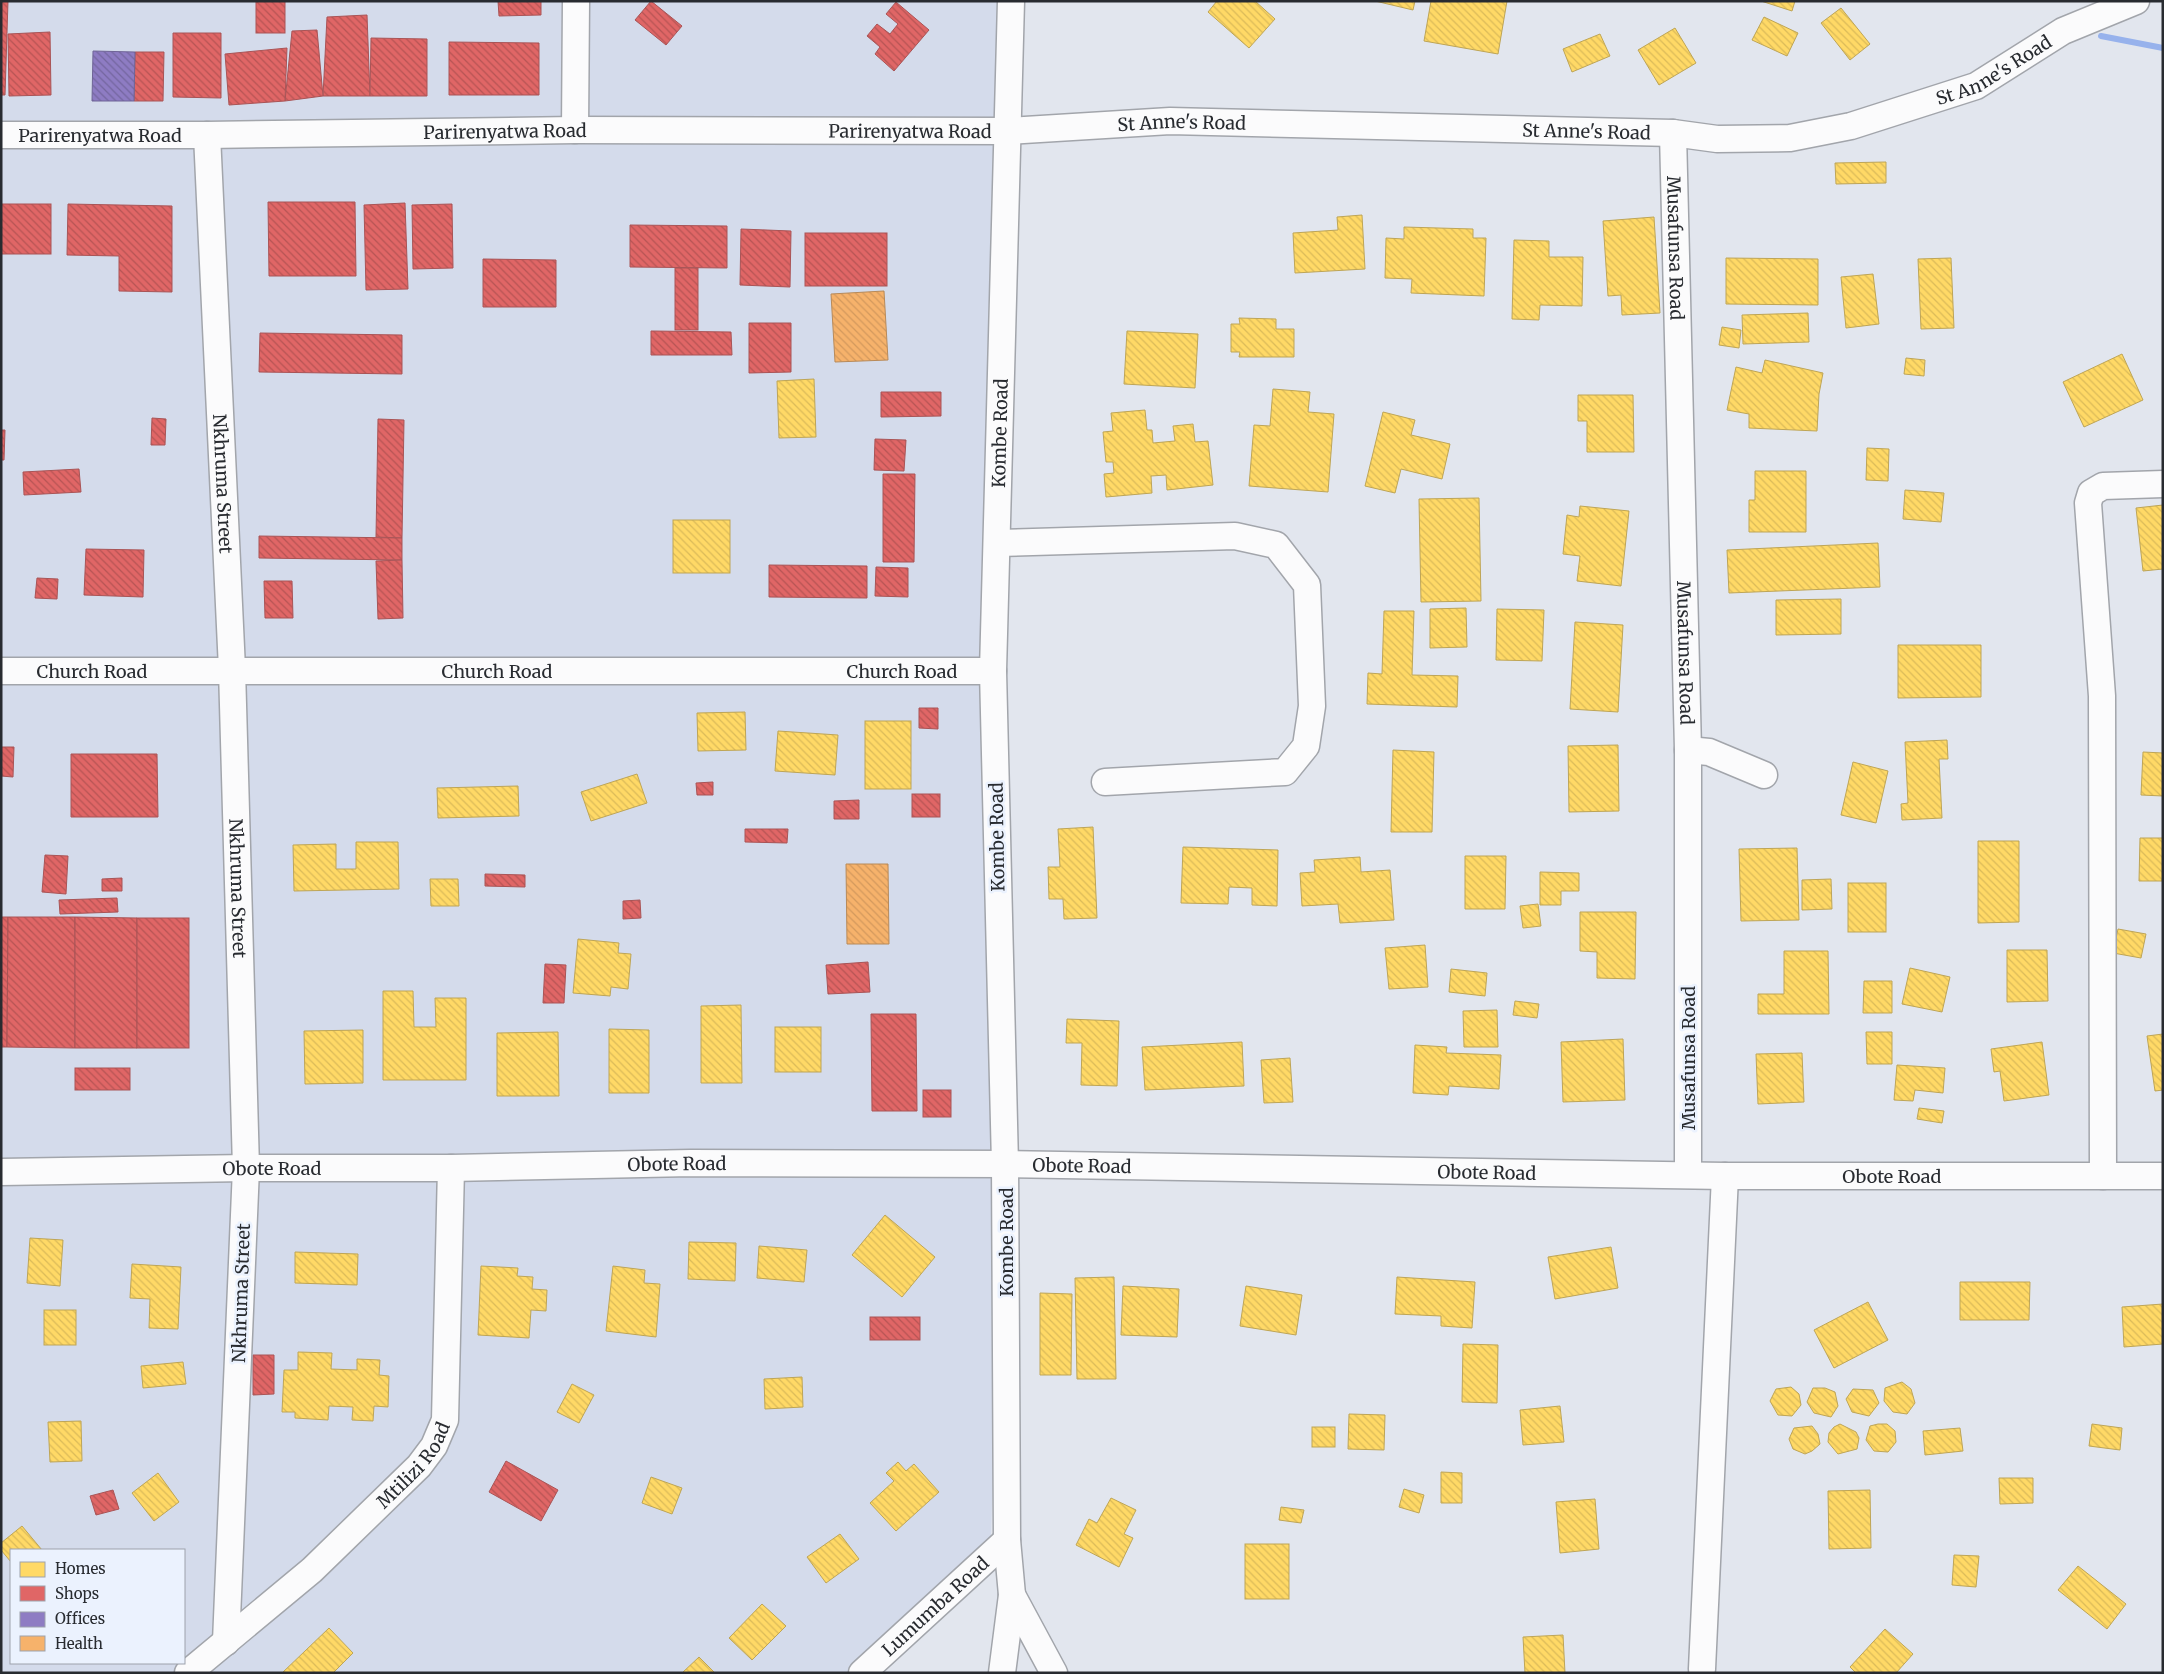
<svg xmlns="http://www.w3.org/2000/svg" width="2164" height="1674" viewBox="0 0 2164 1674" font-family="Merriweather,serif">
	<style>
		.built { fill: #d4dbeb; fill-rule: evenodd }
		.homes { fill: url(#homes-back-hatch); stroke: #bea556 }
		.shops { fill: url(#shops-back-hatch); stroke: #a95456 }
		.offices { fill: url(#offices-back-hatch); stroke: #6f6497 }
		.health { fill: url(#health-back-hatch); stroke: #b88a59 }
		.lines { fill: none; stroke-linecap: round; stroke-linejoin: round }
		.stream { stroke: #97b2ec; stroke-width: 6 }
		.minor-casing { stroke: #a2a5ab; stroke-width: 29 }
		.minor { stroke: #fbfbfc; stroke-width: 26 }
		.labels { text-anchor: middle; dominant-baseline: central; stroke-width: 5; stroke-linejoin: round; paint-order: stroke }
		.street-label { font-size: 18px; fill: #282b30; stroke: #ebf2fe }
	</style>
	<defs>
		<pattern id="homes-back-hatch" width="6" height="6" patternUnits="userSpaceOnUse" patternTransform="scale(1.25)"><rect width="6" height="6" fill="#ffd966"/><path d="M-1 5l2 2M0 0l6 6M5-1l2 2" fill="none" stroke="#dbba59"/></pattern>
		<pattern id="shops-back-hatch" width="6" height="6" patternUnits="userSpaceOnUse" patternTransform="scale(1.25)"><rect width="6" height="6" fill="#e06666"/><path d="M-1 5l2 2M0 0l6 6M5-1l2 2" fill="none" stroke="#b65454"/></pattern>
		<pattern id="offices-back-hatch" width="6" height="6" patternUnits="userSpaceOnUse" patternTransform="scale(1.25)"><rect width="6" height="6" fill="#8e7cc3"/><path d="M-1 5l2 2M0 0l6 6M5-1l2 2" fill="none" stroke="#74669f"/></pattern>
		<pattern id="health-back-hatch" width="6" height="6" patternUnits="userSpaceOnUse" patternTransform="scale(1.25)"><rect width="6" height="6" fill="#f6b26b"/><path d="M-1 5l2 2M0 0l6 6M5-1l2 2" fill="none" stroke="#d3995d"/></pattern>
	</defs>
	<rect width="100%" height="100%" fill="#e2e6ee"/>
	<path class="built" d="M1,1H1004L1009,88L1004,1133L990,1567L874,1673H1ZM11,1550H184V1663H11Z"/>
	<g class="homes">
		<polygon points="1217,1 1255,1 1275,19 1249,48 1208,12"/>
		<polygon points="1375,1 1415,1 1413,10"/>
		<polygon points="1431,1 1507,1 1498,54 1424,41"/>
		<polygon points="1761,1 1795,1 1792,11"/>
		<polygon points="1841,8 1870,44 1850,60 1821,23"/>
		<polygon points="1764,17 1798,33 1787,56 1752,40"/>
		<polygon points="1675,28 1696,63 1659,85 1638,50"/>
		<polygon points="1600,34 1610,56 1572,72 1563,49"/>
		<polygon points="1886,162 1886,183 1836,184 1835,163"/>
		<polygon points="1362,215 1365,269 1295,273 1293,233 1338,230 1337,217"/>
		<polygon points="1654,217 1660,313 1622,315 1621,295 1608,296 1603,221"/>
		<polygon points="1404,227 1473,229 1473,238 1486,238 1484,296 1411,293 1412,279 1385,278 1386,238 1404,239"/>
		<polygon points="1514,240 1549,241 1549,257 1583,257 1582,306 1540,305 1539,320 1512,319"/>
		<polygon points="1726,258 1818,259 1818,305 1726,304"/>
		<polygon points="1951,258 1954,328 1921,329 1918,259"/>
		<polygon points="1873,274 1879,324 1846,328 1841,277"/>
		<polygon points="1808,313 1809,342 1743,344 1742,315"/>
		<polygon points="1239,318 1276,319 1276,329 1294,329 1294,357 1239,357 1240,352 1231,352 1231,324 1240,324"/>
		<polygon points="1722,327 1741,330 1739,348 1719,345"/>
		<polygon points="1127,331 1198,334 1195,388 1124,384"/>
		<polygon points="2122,354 2143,400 2084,427 2063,382"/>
		<polygon points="1906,358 1925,360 1924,376 1904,374"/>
		<polygon points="1765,360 1823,373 1819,394 1817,431 1749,428 1749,414 1727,410 1736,367 1762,373"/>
		<polygon points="814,379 816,437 779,438 777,381"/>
		<polygon points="1273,389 1310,392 1308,412 1334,414 1328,492 1249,486 1254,425 1270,426"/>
		<polygon points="1578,395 1633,395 1634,452 1587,452 1587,421 1578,421"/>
		<polygon points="1145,410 1147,430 1152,430 1153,443 1175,441 1173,426 1193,424 1195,442 1208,441 1213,485 1167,490 1166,475 1151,476 1152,493 1106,497 1104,474 1114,473 1113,462 1106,462 1103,432 1113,431 1111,413"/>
		<polygon points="1383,412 1415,420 1411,435 1450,444 1442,479 1401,469 1395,493 1365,486"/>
		<polygon points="1867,448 1889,449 1888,481 1866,480"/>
		<polygon points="1755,471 1806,471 1806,532 1749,532 1749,500 1755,500"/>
		<polygon points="1905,490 1944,493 1941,522 1903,519"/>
		<polygon points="1479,498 1481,601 1421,602 1419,499"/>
		<polygon points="2163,505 2163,569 2143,571 2136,508"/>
		<polygon points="1580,506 1629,511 1621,586 1577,581 1580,556 1563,554 1567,515 1579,517"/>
		<rect x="673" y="520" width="57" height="53"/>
		<polygon points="1878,543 1880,587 1729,593 1727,550"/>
		<polygon points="1841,599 1841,634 1776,635 1776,600"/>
		<polygon points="1466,608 1467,647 1430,648 1430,609"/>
		<polygon points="1497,609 1544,610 1542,661 1496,660"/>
		<polygon points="1384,611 1414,611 1412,675 1458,676 1457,707 1367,704 1368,673 1382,674"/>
		<polygon points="1575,622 1623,625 1618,712 1570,709"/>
		<polygon points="1898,645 1981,645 1981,697 1898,698"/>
		<polygon points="745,712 746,750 698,751 697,713"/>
		<rect x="865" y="721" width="46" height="68"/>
		<polygon points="778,731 838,735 835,775 775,771"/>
		<polygon points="1947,740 1948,759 1939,759 1942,818 1902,820 1901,804 1908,803 1905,742"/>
		<polygon points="1618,745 1619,811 1569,812 1568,746"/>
		<polygon points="1393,750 1434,752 1432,832 1391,832"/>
		<polygon points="2143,752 2163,753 2163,796 2141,795"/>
		<polygon points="1853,762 1888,771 1876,823 1841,815"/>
		<polygon points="637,774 647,803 591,821 581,792"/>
		<polygon points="518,786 519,816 438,818 437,788"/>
		<polygon points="1093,827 1097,918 1064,919 1063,899 1049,899 1048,867 1060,867 1058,829"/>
		<polygon points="2140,838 2163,838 2163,881 2139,881"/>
		<polygon points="1978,841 2019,841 2019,922 1978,923"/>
		<polygon points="356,842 398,842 399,889 294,891 293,845 336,844 336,869 356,869"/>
		<polygon points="1183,847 1278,850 1277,906 1252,905 1252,888 1229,887 1228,904 1181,903"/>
		<polygon points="1797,848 1799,920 1741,921 1739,849"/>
		<polygon points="1465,856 1506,856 1505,909 1465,909"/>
		<polygon points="1360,857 1361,872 1390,870 1394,920 1340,923 1338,904 1302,906 1300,873 1315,872 1314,860"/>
		<polygon points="1540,872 1579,873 1579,891 1561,891 1561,905 1540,905"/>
		<polygon points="430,879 458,879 459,906 431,906"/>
		<polygon points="1831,879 1832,909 1802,910 1802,880"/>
		<rect x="1848" y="883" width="38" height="49"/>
		<polygon points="1538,904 1541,926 1523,928 1520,906"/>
		<polygon points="1580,912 1636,912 1635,979 1597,978 1597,952 1580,951"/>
		<polygon points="2118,929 2146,934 2141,958 2113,953"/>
		<polygon points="578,939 619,943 618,953 631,954 628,989 611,987 610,996 573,993"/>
		<polygon points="1425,945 1428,987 1389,989 1385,948"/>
		<polygon points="2007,950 2047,950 2048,1001 2007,1002"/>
		<polygon points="1784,951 1828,951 1829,1014 1758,1014 1758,994 1784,994"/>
		<polygon points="1910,968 1950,977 1942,1012 1902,1004"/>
		<polygon points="1451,969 1487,973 1485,996 1449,992"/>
		<polygon points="1864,981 1892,981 1892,1013 1863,1013"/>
		<polygon points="383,991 413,991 414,1027 436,1027 435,998 466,998 466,1080 383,1080"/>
		<polygon points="1515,1001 1539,1004 1537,1018 1513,1015"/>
		<polygon points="741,1005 742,1083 701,1083 701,1006"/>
		<polygon points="1497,1010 1498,1047 1464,1047 1463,1011"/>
		<polygon points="1067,1019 1119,1021 1117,1086 1081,1085 1082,1043 1066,1043"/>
		<rect x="775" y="1027" width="46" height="45"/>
		<polygon points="609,1029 649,1030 649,1093 609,1093"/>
		<polygon points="363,1030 363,1083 305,1084 304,1031"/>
		<polygon points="558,1032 559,1096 497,1096 497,1033"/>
		<polygon points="1866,1032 1892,1032 1892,1064 1867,1064"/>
		<polygon points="2163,1034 2163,1090 2155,1091 2147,1036"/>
		<polygon points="1623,1039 1625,1100 1563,1102 1561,1042"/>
		<polygon points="1242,1042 1244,1086 1145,1090 1142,1047"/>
		<polygon points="2042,1042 2049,1095 2004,1101 2000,1071 1994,1072 1991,1049"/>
		<polygon points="1415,1045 1447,1047 1446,1053 1501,1055 1499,1089 1449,1086 1448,1095 1413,1093"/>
		<polygon points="1802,1053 1804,1102 1758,1104 1756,1054"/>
		<polygon points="1290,1058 1293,1102 1264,1103 1261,1060"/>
		<polygon points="1897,1065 1945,1068 1943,1093 1915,1090 1913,1101 1894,1100"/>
		<polygon points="1919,1108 1944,1111 1942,1123 1917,1119"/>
		<polygon points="885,1215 935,1257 902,1297 852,1255"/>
		<polygon points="30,1238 63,1240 60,1286 27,1283"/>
		<polygon points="689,1242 736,1243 735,1281 688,1279"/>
		<polygon points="759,1246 807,1250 804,1282 757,1278"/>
		<polygon points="1611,1247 1618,1288 1555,1299 1548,1257"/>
		<polygon points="295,1252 358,1254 357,1285 295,1283"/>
		<polygon points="132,1264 181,1267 178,1329 149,1328 150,1299 130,1298"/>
		<polygon points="481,1266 518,1268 517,1276 533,1277 532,1289 547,1290 546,1311 531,1310 529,1338 478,1335"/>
		<polygon points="613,1266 645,1270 644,1283 660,1284 656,1337 606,1331"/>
		<polygon points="1114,1277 1116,1379 1077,1379 1075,1278"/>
		<polygon points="1397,1277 1475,1282 1472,1328 1441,1326 1441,1316 1395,1314"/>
		<polygon points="1960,1282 2030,1282 2029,1320 1960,1320"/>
		<polygon points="1123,1286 1179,1289 1177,1337 1121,1335"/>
		<polygon points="1246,1286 1302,1295 1296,1335 1240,1326"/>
		<polygon points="1040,1293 1072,1294 1071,1375 1040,1375"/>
		<polygon points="1868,1302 1888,1340 1834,1368 1814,1330"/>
		<polygon points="2163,1304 2163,1344 2124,1347 2122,1307"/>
		<rect x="44" y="1310" width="32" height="35"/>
		<polygon points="1463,1344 1498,1345 1497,1403 1462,1402"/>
		<polygon points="298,1352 332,1353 331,1369 357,1370 357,1359 380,1360 379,1375 389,1376 388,1407 374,1406 373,1421 352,1420 353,1407 329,1406 328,1420 295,1418 295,1412 282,1412 284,1370 298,1370"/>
		<polygon points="183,1362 186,1384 143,1388 141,1366"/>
		<polygon points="802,1377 803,1407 765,1409 764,1379"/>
		<polygon points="1902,1382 1911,1389 1915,1403 1907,1414 1893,1412 1884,1401 1885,1388"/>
		<polygon points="572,1384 594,1395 579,1423 557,1412"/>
		<polygon points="1791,1387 1799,1394 1801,1405 1792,1416 1778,1415 1770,1401 1776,1389"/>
		<polygon points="1813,1388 1825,1388 1835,1392 1838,1406 1831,1417 1814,1413 1807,1402"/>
		<polygon points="1853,1389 1873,1390 1879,1403 1869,1416 1852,1412 1846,1399"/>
		<polygon points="1560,1406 1564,1442 1523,1445 1520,1410"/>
		<polygon points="1349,1414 1385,1415 1384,1450 1348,1449"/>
		<polygon points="81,1421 82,1461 50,1462 48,1422"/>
		<polygon points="1840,1424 1856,1432 1859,1438 1857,1449 1838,1454 1828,1442 1829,1433 1834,1427"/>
		<polygon points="1878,1424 1887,1424 1895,1431 1896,1442 1888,1452 1874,1451 1866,1440 1870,1426"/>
		<polygon points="2092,1424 2122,1428 2120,1450 2089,1446"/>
		<polygon points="1812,1426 1818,1434 1820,1444 1812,1451 1805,1454 1793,1449 1789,1439 1794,1428"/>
		<rect x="1312" y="1427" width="23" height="20"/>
		<polygon points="1960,1428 1963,1451 1925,1455 1923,1431"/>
		<polygon points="898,1462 906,1471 914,1464 939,1492 896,1531 870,1503 894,1481 886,1473"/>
		<polygon points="1441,1472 1462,1473 1462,1503 1441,1503"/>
		<polygon points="158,1473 179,1502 154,1521 132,1493"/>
		<polygon points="651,1477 682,1488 672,1514 642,1503"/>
		<polygon points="1999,1478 2033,1478 2033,1503 2000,1504"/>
		<polygon points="1404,1489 1424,1495 1419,1513 1399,1507"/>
		<polygon points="1870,1490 1871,1548 1829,1549 1828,1491"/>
		<polygon points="1111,1498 1136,1510 1124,1534 1133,1538 1119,1567 1076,1545 1089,1519 1097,1523"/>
		<polygon points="1595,1499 1599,1549 1560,1553 1556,1502"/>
		<polygon points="1281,1507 1304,1510 1301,1523 1279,1520"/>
		<polygon points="22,1526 42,1550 11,1550 11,1562 1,1550 1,1543"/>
		<polygon points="840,1534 859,1559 826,1583 807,1557"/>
		<rect x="1245" y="1544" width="44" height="55"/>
		<polygon points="1954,1555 1979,1556 1976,1587 1952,1585"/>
		<polygon points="2078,1566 2126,1604 2107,1629 2058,1590"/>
		<polygon points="762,1604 786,1626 752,1660 729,1638"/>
		<polygon points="329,1628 353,1653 333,1673 282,1673"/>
		<polygon points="1885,1629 1913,1654 1896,1673 1856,1673 1850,1667"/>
		<polygon points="1563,1635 1565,1673 1525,1673 1523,1637"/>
		<polygon points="699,1657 715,1673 682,1673"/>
	</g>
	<g class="shops">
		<polygon points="1,1 8,1 5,95 1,95"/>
		<rect x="256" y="1" width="29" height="32"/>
		<polygon points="498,1 541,1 541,15 499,16"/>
		<polygon points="651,1 682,26 666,45 635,20"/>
		<polygon points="896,2 929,30 894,71 875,54 880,47 867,36 877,24 890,34 898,24 886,14"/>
		<polygon points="367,15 370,96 323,96 327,17"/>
		<polygon points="317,30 323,96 285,101 292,31"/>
		<polygon points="50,32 51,95 9,96 8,34"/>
		<polygon points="173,33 221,33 221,98 173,97"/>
		<polygon points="371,38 427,39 427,96 370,96"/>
		<polygon points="449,42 539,43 539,95 449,95"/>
		<polygon points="287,48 285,101 229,105 225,54"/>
		<polygon points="135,52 164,52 163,101 134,101"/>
		<polygon points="268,202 355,202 356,276 269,276"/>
		<polygon points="405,203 408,289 366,290 364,205"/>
		<rect x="1" y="204" width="50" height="50"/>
		<polygon points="68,204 172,206 172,292 119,291 119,256 67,255"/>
		<polygon points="452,204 453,268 413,269 412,205"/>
		<polygon points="630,225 727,226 727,268 630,267"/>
		<polygon points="741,229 791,231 790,287 740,285"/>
		<rect x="805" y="233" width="82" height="53"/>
		<polygon points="483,259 556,260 556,307 483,307"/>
		<rect x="675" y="268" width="23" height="62"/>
		<polygon points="749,323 791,323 791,372 749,373"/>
		<polygon points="651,331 731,332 732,355 651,355"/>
		<polygon points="260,333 402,335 402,374 259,372"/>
		<polygon points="881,392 941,392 941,416 881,417"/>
		<polygon points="152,418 166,419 165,445 151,445"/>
		<polygon points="378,419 404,420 402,538 376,537"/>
		<polygon points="1,430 5,430 4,460 1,460"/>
		<polygon points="875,439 906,440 904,471 874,470"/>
		<polygon points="79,469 81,492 24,495 23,472"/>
		<polygon points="883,474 915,474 914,562 883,562"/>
		<polygon points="259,536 402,538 402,560 259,558"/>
		<polygon points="86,549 144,550 143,597 84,595"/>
		<polygon points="402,560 403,618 378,619 376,561"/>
		<polygon points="769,565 867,566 867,598 769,597"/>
		<polygon points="876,567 908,568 908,597 875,596"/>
		<polygon points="37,578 58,579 57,599 35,598"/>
		<polygon points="264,581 292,581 293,618 265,618"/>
		<polygon points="919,708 938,708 938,729 919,728"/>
		<polygon points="1,747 14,747 13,777 1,776"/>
		<polygon points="71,754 157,754 158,817 71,817"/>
		<polygon points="713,782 713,795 697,795 696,783"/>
		<rect x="912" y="794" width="28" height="23"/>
		<polygon points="859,800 859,819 834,819 834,801"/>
		<polygon points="745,829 788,829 787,843 745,842"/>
		<polygon points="45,855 68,856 66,894 42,892"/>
		<polygon points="485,874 525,875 525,887 485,886"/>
		<polygon points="122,878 122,891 102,891 102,879"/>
		<polygon points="117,898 118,912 60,914 59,900"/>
		<polygon points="640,900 641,918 623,919 623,901"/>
		<polygon points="1,917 8,917 7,1047 1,1047"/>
		<polygon points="8,917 75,917 75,1048 7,1047"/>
		<polygon points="75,917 137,918 137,1048 75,1048"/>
		<rect x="137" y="918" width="52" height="130"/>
		<polygon points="868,962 870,992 828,994 826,965"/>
		<polygon points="545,964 566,965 564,1003 543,1003"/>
		<polygon points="871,1014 916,1014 917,1111 872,1111"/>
		<rect x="75" y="1068" width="55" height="22"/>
		<rect x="923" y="1090" width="28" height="27"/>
		<rect x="870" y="1317" width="50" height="23"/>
		<polygon points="253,1355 274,1355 274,1394 253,1395"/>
		<polygon points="506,1461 558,1490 541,1521 489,1492"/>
		<polygon points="113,1490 119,1509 96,1515 90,1496"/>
	</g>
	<polygon class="offices" points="93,51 135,52 134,101 92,101"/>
	<g class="health">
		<polygon points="884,291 888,360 835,362 831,294"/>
		<polygon points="846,864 888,864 889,944 847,944"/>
	</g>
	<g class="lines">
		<polyline class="stream" points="2101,36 2163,48"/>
		<defs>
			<g id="minor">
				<polyline points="575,130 576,1"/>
				<path id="s1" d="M1673,133L1688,750V1174"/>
				<path id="s2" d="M1,135H207L575,130L1008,131L1170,121L1673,133L1717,139L1790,138L1851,126L1976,86L2063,31L2136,1"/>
				<path id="s3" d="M207,135L232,669L246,1168L226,1642"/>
				<polyline points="997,543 1235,536 1276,545 1307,585 1312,706 1306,746 1285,772 1105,782"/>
				<path id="s4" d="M1,671H993"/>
				<polyline points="1688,750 1709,752 1764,775"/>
				<path id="s5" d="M1,1172L246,1168H451L691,1163L1005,1164L1725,1176H2163"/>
				<polyline points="2103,1176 2102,696 2088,503 2091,493 2103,486 2163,484"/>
				<polyline points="1012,1595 1054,1673"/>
				<polyline points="1702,1669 1725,1176"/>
				<path id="s6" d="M188,1673L312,1570L419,1466L434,1446L445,1420L451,1168"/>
				<path id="s7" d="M862,1673L1007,1540"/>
				<path id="s8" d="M1002,1673L1012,1595L1007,1540L1005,1164L993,671L1011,1"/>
			</g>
		</defs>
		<use href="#minor" class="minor-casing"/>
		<use href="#minor" class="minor"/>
	</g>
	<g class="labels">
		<g class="street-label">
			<text stroke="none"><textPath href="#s2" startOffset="2006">St Anne's Road</textPath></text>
			<text stroke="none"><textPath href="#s2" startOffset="1181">St Anne's Road</textPath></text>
			<text stroke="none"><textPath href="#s2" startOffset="504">Parirenyatwa Road</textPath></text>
			<text stroke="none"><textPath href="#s2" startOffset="909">Parirenyatwa Road</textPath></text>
			<text stroke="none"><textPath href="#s2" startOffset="1586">St Anne's Road</textPath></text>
			<text stroke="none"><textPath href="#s2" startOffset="99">Parirenyatwa Road</textPath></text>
			<text stroke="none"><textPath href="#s1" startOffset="115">Musafunsa Road</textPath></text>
			<text stroke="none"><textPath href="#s8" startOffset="1241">Kombe Road</textPath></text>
			<text stroke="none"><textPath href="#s3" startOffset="349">Nkhruma Street</textPath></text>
			<text stroke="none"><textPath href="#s1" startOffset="520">Musafunsa Road</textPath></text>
			<text stroke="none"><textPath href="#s4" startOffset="91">Church Road</textPath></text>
			<text stroke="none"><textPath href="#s4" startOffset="496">Church Road</textPath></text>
			<text stroke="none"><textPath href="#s4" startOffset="901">Church Road</textPath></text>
			<text transform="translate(997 837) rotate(-91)">Kombe Road</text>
			<text stroke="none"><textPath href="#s3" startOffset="754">Nkhruma Street</textPath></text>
			<text transform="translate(1688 1058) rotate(-90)">Musafunsa Road</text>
			<text stroke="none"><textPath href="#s5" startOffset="676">Obote Road</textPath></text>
			<text stroke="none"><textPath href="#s5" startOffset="1081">Obote Road</textPath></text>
			<text stroke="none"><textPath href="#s5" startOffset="271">Obote Road</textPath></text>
			<text stroke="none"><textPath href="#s5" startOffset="1486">Obote Road</textPath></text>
			<text stroke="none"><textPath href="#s5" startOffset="1891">Obote Road</textPath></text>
			<text transform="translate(1006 1242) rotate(-90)">Kombe Road</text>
			<text transform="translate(241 1293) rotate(-88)">Nkhruma Street</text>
			<text stroke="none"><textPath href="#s6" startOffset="308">Mtilizi Road</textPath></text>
			<text stroke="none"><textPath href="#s7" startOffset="99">Lumumba Road</textPath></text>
		</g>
	</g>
	<rect width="2164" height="1674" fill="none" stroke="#282b30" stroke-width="5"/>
	<rect x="10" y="1549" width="175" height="115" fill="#ebf2fe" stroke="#9da2ac"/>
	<rect x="20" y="1562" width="25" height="15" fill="#ffd966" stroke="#9da2ac"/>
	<text x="55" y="1574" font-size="15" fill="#282b30">Homes</text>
	<rect x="20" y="1586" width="25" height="15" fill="#e06666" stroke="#9da2ac"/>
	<text x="55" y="1599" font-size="15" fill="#282b30">Shops</text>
	<rect x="20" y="1612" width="25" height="15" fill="#8e7cc3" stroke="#9da2ac"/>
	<text x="55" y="1624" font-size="15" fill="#282b30">Offices</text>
	<rect x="20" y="1636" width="25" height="15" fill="#f6b26b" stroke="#9da2ac"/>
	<text x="55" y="1649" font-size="15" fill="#282b30">Health</text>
</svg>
